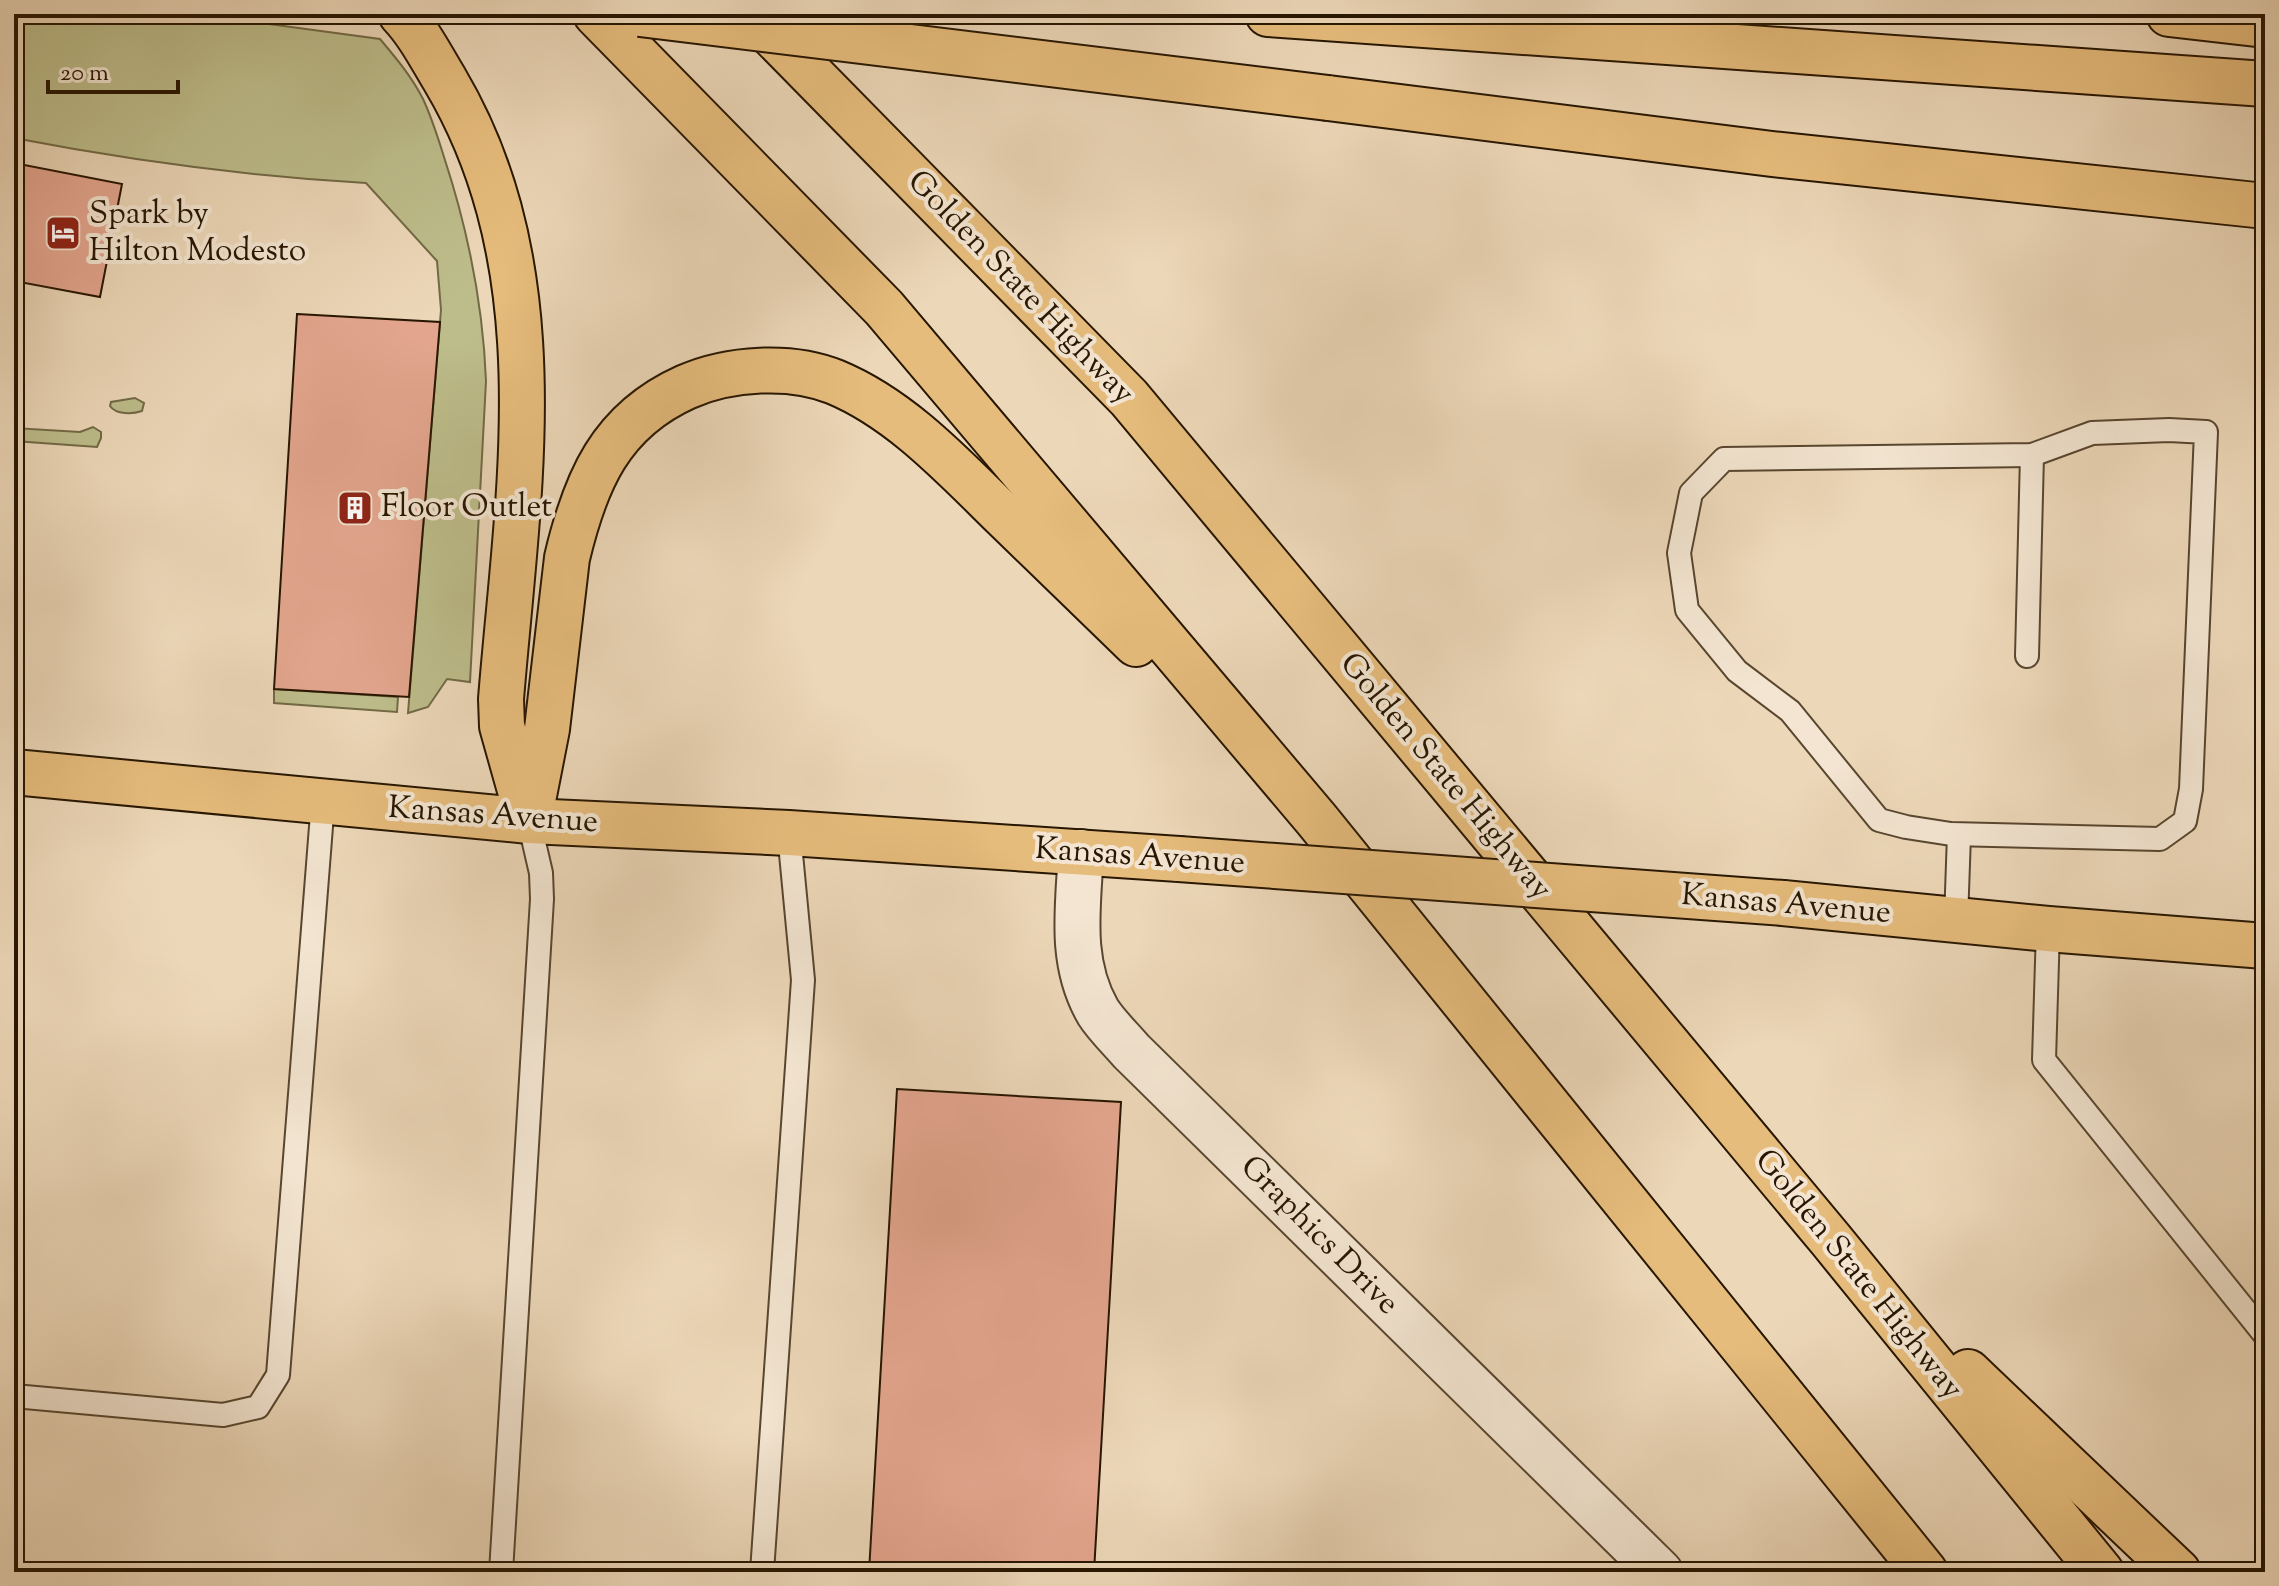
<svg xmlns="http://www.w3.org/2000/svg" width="2279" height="1586" viewBox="0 0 2279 1586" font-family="'Sorts Mill Goudy',serif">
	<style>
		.green { fill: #bdbd8b; stroke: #726a46; stroke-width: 2 }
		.building { fill: #e3a58e; stroke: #271601; stroke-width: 2 }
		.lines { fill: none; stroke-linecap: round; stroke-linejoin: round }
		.service-casing { stroke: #58462f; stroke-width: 26 }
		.minor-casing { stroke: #58462f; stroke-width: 48 }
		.primary-casing { stroke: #271601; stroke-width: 48 }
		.motorway-casing { stroke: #271601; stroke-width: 48 }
		.service { stroke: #f3e5d1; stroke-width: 22 }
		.minor { stroke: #f3e5d1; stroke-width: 44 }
		.primary { stroke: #e6bc7c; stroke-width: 44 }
		.motorway { stroke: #e6bc7c; stroke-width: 44 }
		.primary-bridge-casing { stroke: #271601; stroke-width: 48; stroke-linecap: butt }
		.motorway-bridge-casing { stroke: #271601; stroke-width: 48; stroke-linecap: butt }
		.primary-bridge { stroke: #e6bc7c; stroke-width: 44 }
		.motorway-bridge { stroke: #e6bc7c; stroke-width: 44 }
		.labels { text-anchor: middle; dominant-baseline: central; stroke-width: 8; stroke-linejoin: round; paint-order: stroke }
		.poi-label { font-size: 32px; fill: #271601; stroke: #f3e5d1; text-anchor: start }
		.street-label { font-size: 32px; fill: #271601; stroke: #f3e5d1 }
	</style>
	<rect width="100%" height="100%" fill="#ecd7b8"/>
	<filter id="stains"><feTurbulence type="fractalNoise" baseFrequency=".0025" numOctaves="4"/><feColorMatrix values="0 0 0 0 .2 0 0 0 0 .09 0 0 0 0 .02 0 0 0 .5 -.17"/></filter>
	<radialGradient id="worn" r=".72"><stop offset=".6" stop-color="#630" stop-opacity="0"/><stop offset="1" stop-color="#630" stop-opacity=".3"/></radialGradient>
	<g class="green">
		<path d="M14,14H194L380,39C396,58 412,77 423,99C432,118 438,138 444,157C468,230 483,304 486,381L470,682L447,679L428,707L408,713L441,310L437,261L366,183C244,176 133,161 14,138Z"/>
		<path d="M135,398L144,403L142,411C133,414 116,415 110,406L111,402Z"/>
		<polygon points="93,427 101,432 101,438 97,447 14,441 14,428 80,432"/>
		<polygon points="274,689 398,697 397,712 274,703"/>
	</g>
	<g class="building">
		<polygon points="14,163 122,184 100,297 14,281"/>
		<polygon points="297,314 440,322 409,697 274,689"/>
		<polygon points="897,1089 1121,1102 1094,1572 869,1572"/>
	</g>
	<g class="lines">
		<defs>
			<g id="service">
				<polygon points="2169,430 2206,432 2191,789 2185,821 2160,839 1951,834 1906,827 1879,820 1790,711 1737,671 1687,610 1679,553 1691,493 1724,459 2032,455 2092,433"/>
				<polyline points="2027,656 2032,455"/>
				<polyline points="1956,920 1959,835"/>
				<polyline points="2048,929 2044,1060 2265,1335"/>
				<polyline points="14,1396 223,1415 258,1407 278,1375 323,801"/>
				<polyline points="501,1572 542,899 541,873 529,821"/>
				<polyline points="762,1572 803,980 789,833"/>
			</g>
			<path id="minor" d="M1081,852C1078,908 1069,962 1098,1012C1107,1026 1120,1038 1131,1051L1660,1572"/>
			<g id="primary">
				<polyline points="14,772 529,821 789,833 1179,859"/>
				<polyline points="1783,903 2048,929 2265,946"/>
			</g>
			<g id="motorway">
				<path d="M401,14C419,33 431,57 445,80C558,271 518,490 501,699L502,726L527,815"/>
				<polyline points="596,14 884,308 1317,820 1925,1572"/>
				<polyline points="752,14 1129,398 1831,1240 2101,1572"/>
				<polyline points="1268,14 2265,84"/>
				<polyline points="2169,14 2265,25"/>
				<polyline points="1328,98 1772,154 2265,206"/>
				<path d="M529,821L547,729L567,558C585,482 610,421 686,387C729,368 791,364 835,382C900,409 952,465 1001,513C1046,557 1091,600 1136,644"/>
				<polyline points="1968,1372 2178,1572"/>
			</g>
		</defs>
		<use href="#service" class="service-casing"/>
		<use href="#minor" class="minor-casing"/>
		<use href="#primary" class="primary-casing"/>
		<use href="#motorway" class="motorway-casing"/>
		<use href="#service" class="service"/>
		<use href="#minor" class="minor"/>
		<use href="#primary" class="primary"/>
		<use href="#motorway" class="motorway"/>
		<defs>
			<polyline id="primary-bridge" points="1179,859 1783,903"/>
			<polyline id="motorway-bridge" points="640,14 1328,98"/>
		</defs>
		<use href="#primary-bridge" class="primary-bridge-casing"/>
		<use href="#motorway-bridge" class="motorway-bridge-casing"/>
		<use href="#primary-bridge" class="primary-bridge"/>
		<use href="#motorway-bridge" class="motorway-bridge"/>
	</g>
	<defs>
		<symbol id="hotel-square" viewBox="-11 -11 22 22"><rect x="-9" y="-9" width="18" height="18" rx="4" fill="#8f2418" stroke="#f3e5d1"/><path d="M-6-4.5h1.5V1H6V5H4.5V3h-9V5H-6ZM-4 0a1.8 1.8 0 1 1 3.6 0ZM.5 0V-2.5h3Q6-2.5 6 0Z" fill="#fff"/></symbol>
		<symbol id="building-square" viewBox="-11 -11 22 22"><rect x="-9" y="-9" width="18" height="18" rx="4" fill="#8f2418" stroke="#f3e5d1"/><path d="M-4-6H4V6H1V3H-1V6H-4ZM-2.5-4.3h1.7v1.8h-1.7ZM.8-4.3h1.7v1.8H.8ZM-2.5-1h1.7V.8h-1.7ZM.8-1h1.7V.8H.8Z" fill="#fff"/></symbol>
	</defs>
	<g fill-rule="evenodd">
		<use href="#hotel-square" x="43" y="213" width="40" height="40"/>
		<use href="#building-square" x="335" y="488" width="40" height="40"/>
	</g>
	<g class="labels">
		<g class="poi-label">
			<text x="89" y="215">Spark by<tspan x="89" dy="37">Hilton Modesto</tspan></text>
			<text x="381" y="508">Floor Outlet</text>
		</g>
		<g class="street-label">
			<text transform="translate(1020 288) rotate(46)">Golden State Highway</text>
			<text transform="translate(1445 777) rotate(50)">Golden State Highway</text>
			<text transform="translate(493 816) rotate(4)">Kansas Avenue</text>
			<text transform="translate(1140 857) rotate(4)">Kansas Avenue</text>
			<text transform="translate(1786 905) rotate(5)">Kansas Avenue</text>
			<text transform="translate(1319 1236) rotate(45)">Graphics Drive</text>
			<text transform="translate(1858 1275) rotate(51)">Golden State Highway</text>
		</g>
	</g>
	<rect width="2279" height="1586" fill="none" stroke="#ecd7b8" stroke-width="48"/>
	<rect x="16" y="16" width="2247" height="1554" fill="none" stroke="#271601" stroke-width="4"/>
	<rect x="24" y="24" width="2231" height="1538" fill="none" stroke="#271601" stroke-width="2"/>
	<path d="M48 80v12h130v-12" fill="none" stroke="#271601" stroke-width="4"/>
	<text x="60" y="80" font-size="24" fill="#271601" stroke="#f3e5d1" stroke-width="6" paint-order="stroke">20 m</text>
	<rect width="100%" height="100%" filter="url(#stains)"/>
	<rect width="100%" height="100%" fill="url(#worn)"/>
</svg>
